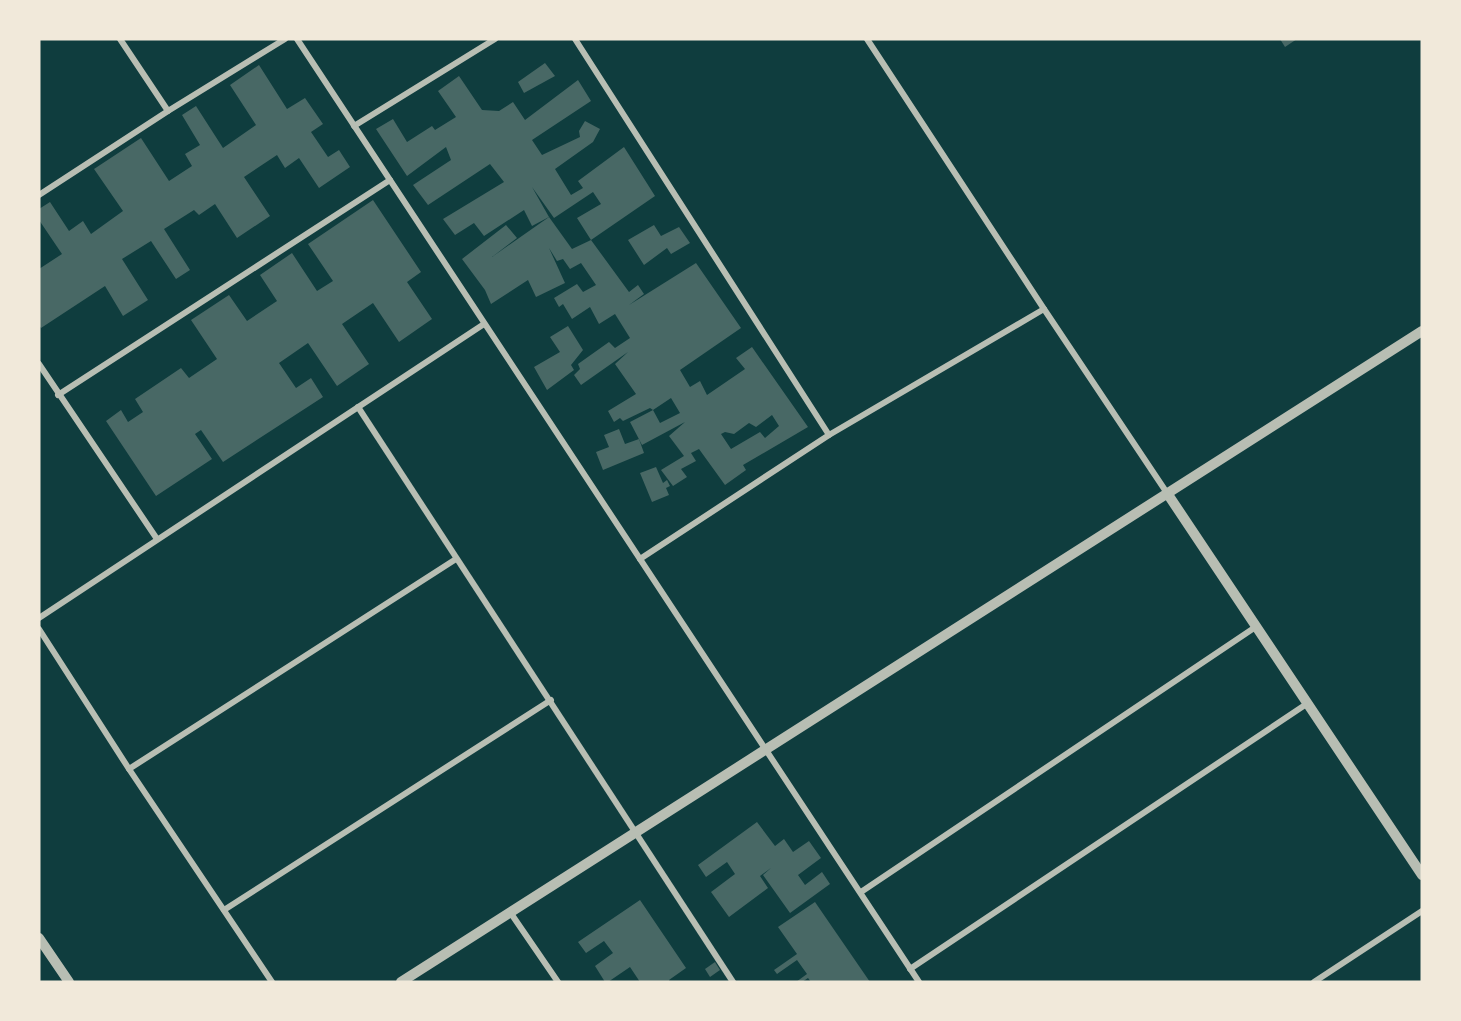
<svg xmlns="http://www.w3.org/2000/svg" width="1461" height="1021" viewBox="0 0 1461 1021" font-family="Cabin,sans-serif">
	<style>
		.building { fill: #486865; fill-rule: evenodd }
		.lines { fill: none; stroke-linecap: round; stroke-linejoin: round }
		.minor { stroke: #b8beb3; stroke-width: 6 }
		.tertiary { stroke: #b8beb3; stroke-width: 10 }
	</style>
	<rect width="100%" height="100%" fill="#0f3d3e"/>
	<g class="building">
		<polygon points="1280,39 1297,39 1285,47"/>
		<polygon points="545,63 555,76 524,93 518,82"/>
		<polygon points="259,65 287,109 305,98 323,124 311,132 328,157 339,150 350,167 319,188 299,158 285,168 277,155 244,177 270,216 237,238 215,204 199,215 194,210 164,229 190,270 176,279 151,241 122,259 148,300 123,316 105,286 41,328 39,325 39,269 62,254 39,220 39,209 50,202 69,231 83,221 91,234 123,211 94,169 141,138 169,181 192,166 185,154 200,145 182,115 196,106 223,148 256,125 230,85"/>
		<polygon points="459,76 482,110 499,111 513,102 525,120 578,80 591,101 532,140 542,155 580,137 579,131 585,121 600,129 593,142 555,169 571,195 583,188 578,181 624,147 655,196 591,240 577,218 601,204 593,192 554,218 532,187 549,217 532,226 524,210 484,236 474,223 455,235 443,219 504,182 490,164 428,205 413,185 451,160 446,147 407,176 376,129 393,119 407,142 432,126 435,130 456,117 438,91"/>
		<polygon points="373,200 421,272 407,282 432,319 399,342 373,303 342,324 369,364 337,386 308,343 279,363 296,388 311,378 323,397 223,462 201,430 195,434 212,459 156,496 106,421 121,410 128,422 143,412 135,399 181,368 189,378 217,359 191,320 229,295 247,321 277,301 260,275 292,253 317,291 333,281 308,244"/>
		<path d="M549,217L572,249L591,240L629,292L638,285L644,294L629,305L696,263L741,328L680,370L690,387L700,381L707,395L745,369L736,358L752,347L808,427L743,465L746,470L725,485L699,449L691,453L696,461L681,469L687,477L673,486L661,470L684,456L669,436L685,422L642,445L630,422L653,410L660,423L680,413L671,398L653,410L650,408L623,421L620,418L614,422L608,411L636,394L615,364L628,352L581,385L574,375L580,369L578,364L609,342L615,348L630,338L615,314L599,324L590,307L572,319L563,304L559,307L554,298L577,284L583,292L596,285L581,263L570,269L563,259L557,261L549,248L565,283L536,297L528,280L491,304L485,290L462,259L506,225L517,238L492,257ZM772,415L779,426L765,438L760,432L731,449L721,434L725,432L734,434L749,423L756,427Z"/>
		<polygon points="654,225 661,236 679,227 690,243 671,254 667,248 644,265 628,240"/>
		<polygon points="568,326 583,350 571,365 574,370 547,390 534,367 560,352 550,337"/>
		<polygon points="619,429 625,444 639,439 644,453 603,470 596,452 609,447 604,435"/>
		<polygon points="656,467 663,483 667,480 670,486 666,488 669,495 652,502 640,473"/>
		<polygon points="757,822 775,846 784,839 793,852 809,841 821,858 798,875 805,885 822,872 830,884 790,913 763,875 771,868 760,876 768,888 729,917 711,892 735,874 727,862 706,877 698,865"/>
		<polygon points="640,900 686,968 669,980 670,982 640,982 630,967 608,982 605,982 595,966 613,953 604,941 586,953 578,942"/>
		<polygon points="815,902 870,982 811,982 808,978 802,982 796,982 807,974 797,960 777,974 774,970 797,954 778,927"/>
		<polygon points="715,962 720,970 710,977 705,969"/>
	</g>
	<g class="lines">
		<g class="minor">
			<polyline points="120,39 168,111"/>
			<polyline points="297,39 919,982"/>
			<polyline points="575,39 829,435"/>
			<polyline points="867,39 1044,309 1167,493"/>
			<polyline points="354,126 495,39"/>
			<polyline points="39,195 168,111 285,39"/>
			<polyline points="39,364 157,539"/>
			<polyline points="58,395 390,180"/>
			<polyline points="358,407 733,982"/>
			<polyline points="640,559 829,435 1044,309"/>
			<polyline points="39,618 484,324"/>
			<polyline points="39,629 129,769 272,982"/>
			<polyline points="129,769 456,559"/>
			<polyline points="861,892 1257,626"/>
			<polyline points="224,910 551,700"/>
			<polyline points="510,912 558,982"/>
			<polyline points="910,969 1308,703"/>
			<polyline points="1314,982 1422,911"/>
		</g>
		<g class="tertiary">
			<polyline points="1167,493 1422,875"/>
			<polyline points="39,938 69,982"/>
			<polyline points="401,982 1422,331"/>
		</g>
	</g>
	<rect width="1461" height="1021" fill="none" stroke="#f1e9da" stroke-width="81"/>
</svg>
